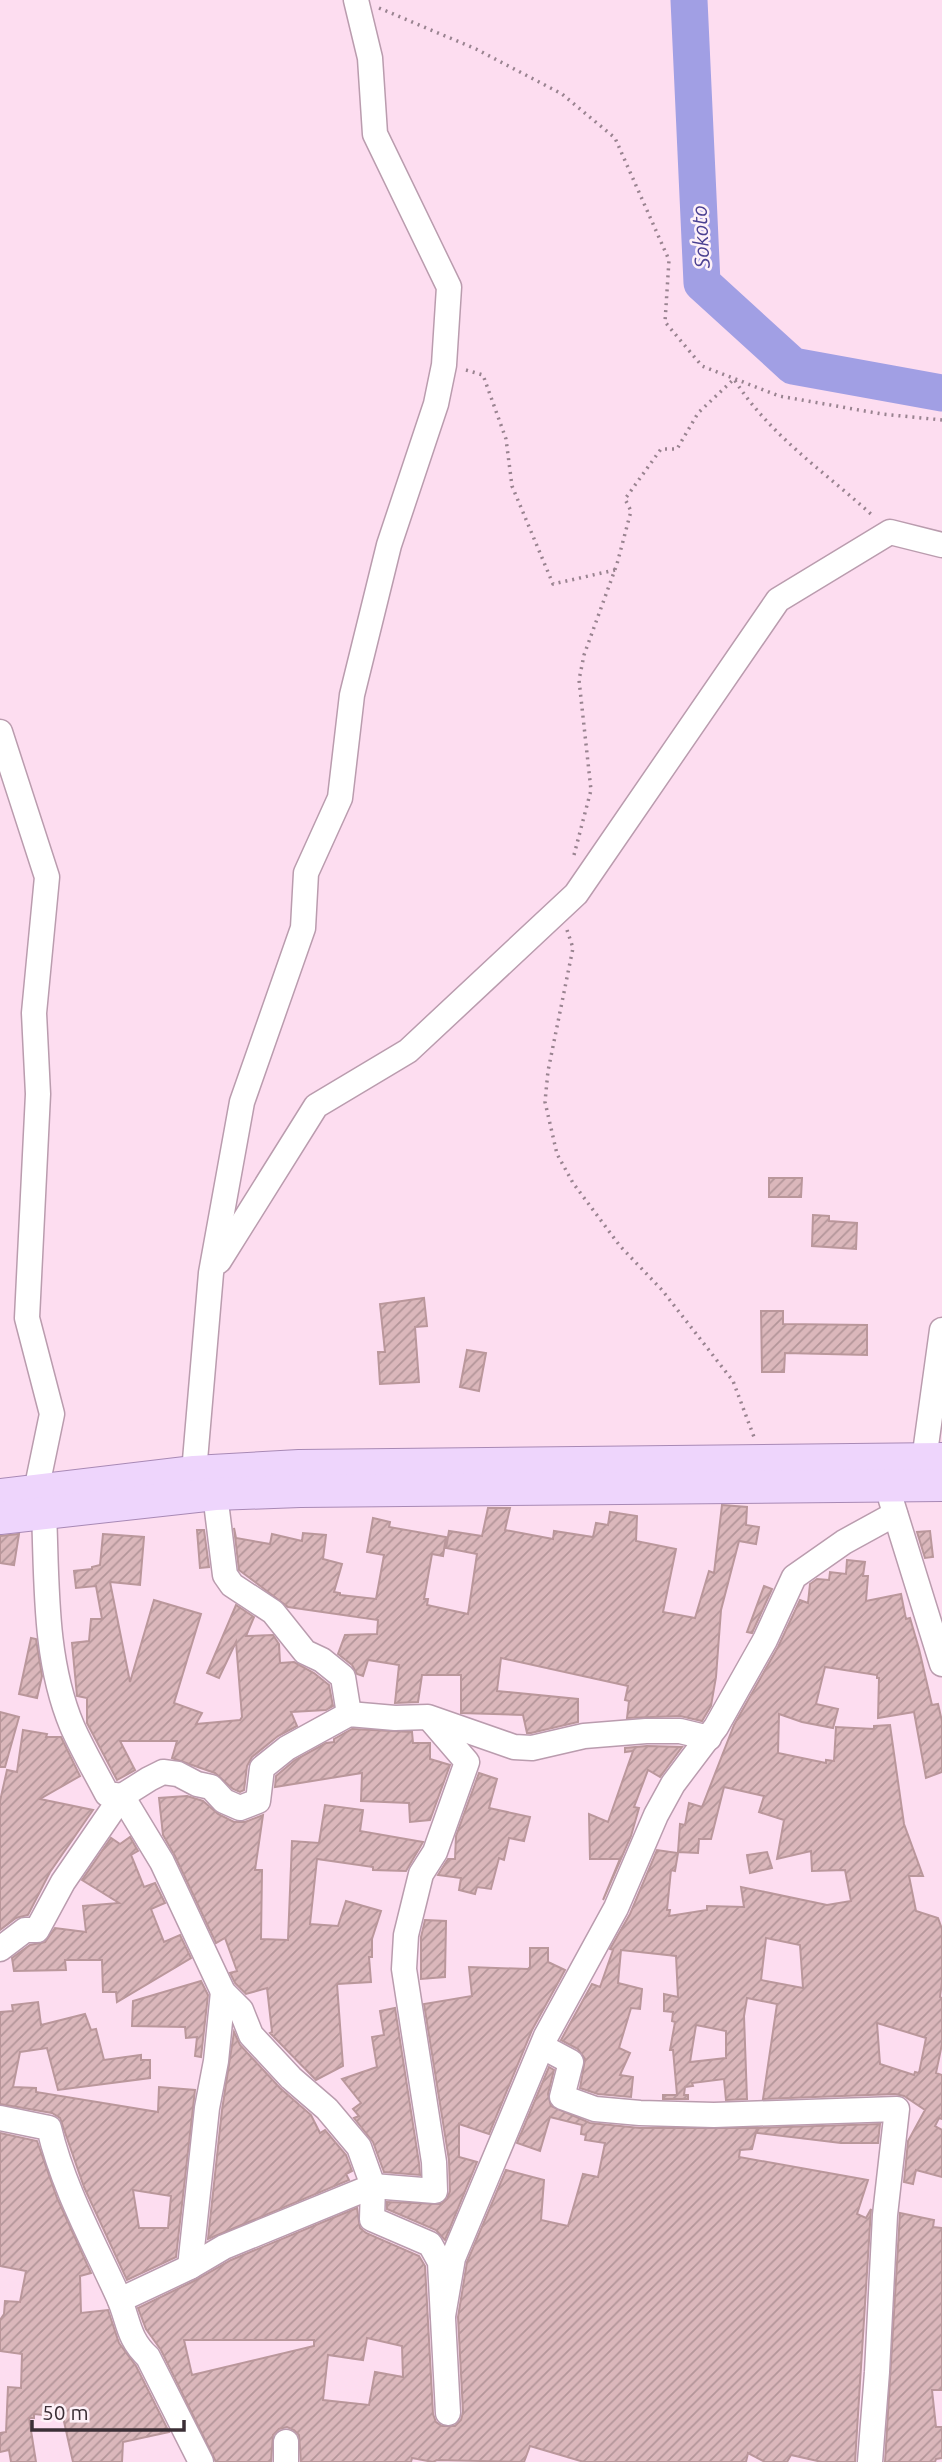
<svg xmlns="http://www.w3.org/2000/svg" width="942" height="2462" viewBox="0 0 942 2462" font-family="Ubuntu,sans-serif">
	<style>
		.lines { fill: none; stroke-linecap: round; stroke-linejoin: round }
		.river { stroke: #a19fe4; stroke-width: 37 }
		.building { fill: url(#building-hatch); stroke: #ba979b; stroke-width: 2; fill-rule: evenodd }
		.minor-casing { stroke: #ba9cae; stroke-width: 27 }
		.major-casing { stroke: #a889b5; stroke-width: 34 }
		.path { stroke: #998390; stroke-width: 3.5; stroke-dasharray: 2 5; stroke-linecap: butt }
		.minor { stroke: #fff; stroke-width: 24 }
		.major { stroke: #eed5fc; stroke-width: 32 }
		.labels { text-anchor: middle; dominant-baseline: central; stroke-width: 5; stroke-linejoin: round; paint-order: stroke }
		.water-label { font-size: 21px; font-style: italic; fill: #4a4091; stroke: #fef1f8 }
	</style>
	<defs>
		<pattern id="building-hatch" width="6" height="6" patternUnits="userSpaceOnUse" patternTransform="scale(1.75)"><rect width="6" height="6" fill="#dbb7bb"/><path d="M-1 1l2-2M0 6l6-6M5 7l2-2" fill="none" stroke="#b39599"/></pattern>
	</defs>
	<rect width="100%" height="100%" fill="#fdddf0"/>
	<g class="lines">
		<polyline class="river" points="689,0 702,283 793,366 942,393"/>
	</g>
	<g class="building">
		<polygon points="769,1178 802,1178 801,1197 769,1197"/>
		<polygon points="813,1215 829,1216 829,1221 857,1223 856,1249 812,1246"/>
		<polygon points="424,1298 427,1326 415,1327 419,1382 380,1384 378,1352 385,1352 380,1304"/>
		<polygon points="761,1311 783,1311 783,1324 867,1325 867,1355 785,1353 784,1372 762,1372"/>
		<polygon points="467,1350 486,1353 479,1391 460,1387"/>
		<polygon points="722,1505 747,1507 746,1525 759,1527 756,1544 739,1541 721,1610 716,1677 711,1706 702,1721 680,1716 627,1718 629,1701 625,1700 628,1686 501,1658 497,1691 578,1699 578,1722 531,1733 527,1733 523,1715 461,1713 461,1675 422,1675 418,1702 395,1703 399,1665 368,1660 363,1676 357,1674 352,1665 338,1654 345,1635 377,1634 378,1620 288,1607 239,1570 234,1528 236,1538 270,1544 272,1534 302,1541 303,1533 326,1535 323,1559 342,1564 334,1592 340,1593 340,1595 376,1599 384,1555 367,1552 373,1518 390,1522 389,1527 446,1537 443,1556 432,1554 424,1599 428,1599 427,1605 468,1614 477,1554 446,1548 449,1531 482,1536 488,1508 510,1508 505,1530 553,1539 554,1531 593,1537 596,1523 608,1525 610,1512 637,1516 636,1541 676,1549 663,1612 695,1618 709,1571 714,1573"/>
		<polygon points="197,1530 204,1530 209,1567 200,1568"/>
		<polygon points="930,1531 933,1557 925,1558 917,1532"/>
		<polygon points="19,1534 14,1565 0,1563 0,1536"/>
		<polygon points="103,1534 144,1537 140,1585 110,1582 130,1682 154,1600 201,1614 174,1703 202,1713 196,1724 240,1720 242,1717 236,1642 219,1678 207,1673 236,1605 254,1617 246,1636 273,1635 279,1644 280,1663 294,1662 314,1673 329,1685 333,1706 326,1710 291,1712 297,1726 278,1736 252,1757 247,1766 244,1790 240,1792 233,1789 215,1773 172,1758 177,1741 120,1741 135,1770 117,1780 87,1723 87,1698 77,1696 72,1643 89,1641 91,1619 102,1619 96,1586 76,1588 74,1571 92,1569 92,1567 100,1565"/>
		<path d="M847,1560L865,1562L863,1576H868L866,1601L901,1594L906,1619L910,1618L919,1649L932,1705L938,1704L942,1721V1772L926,1778L914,1712L878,1718L879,1678H877V1675L825,1667L816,1704L838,1709L833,1728L802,1722L779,1714L778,1753L826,1763V1760L834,1761L836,1727L874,1729V1726L890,1725L904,1824L923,1876H909L916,1911L938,1918L942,1929V1982L940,1997L942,1998V2044L936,2073L942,2075V2119L939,2118L935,2126L942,2130V2177L916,2170L913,2184L904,2182L908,2141L925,2110L904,2096L895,2094L763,2099L777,2004L747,1998L744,2016L747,2099L726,2100L724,2079L692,2083L693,2086L685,2087L684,2095H688V2099H663V2095H677L673,2050H670L675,2022L672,2021L673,2012L664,2011V1994L678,1997L676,1956L621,1950L618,1983L642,1989L640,2009L631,2008L619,2048L630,2053L620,2075L633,2077L631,2097L598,2094L580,2088L585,2059L578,2049L561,2040L592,1984L600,1987L613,1950L610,1949L630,1914L657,1850L678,1853L675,1871L671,1870L667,1910H670L669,1916L707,1910V1906L744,1907L741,1887L827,1905L851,1901L845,1870L812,1871L811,1851L777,1859L784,1820L759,1812L764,1796L724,1787L711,1839H699L698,1853L678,1852L680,1824L685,1825L689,1803L702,1807L734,1725L778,1647L800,1600L808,1603L810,1584L817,1579L829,1580L830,1572L846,1574ZM766,1938L800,1945L803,1988L761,1980ZM877,2023L926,2038L919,2073L915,2072L914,2075L880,2064ZM696,2025L726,2031V2058L690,2062Z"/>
		<polygon points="764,1586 772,1589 752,1633 747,1632"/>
		<polygon points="31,1638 36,1639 42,1676 37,1698 19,1694"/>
		<polygon points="0,1712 19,1717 5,1767 0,1767"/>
		<polygon points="352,1729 412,1732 413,1743 430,1743 430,1759 450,1765 430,1820 410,1822 409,1803 361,1801 362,1773 275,1787 276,1776 295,1760 326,1743 334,1742 334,1739"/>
		<polygon points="23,1730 47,1734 46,1737 61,1737 80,1776 40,1799 93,1810 50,1872 28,1915 16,1918 0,1930 0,1801 7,1770 17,1772"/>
		<polygon points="647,1746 682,1747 660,1777 648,1770 634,1807 639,1808 631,1836 603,1900 620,1859 590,1859 589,1814 608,1822 633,1751 625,1752 625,1748"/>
		<polygon points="479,1773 497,1779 489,1808 530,1817 524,1841 509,1838 504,1860 499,1858 491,1889 477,1887 475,1894 459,1890 461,1878 438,1875 448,1859 455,1859 456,1836"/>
		<polygon points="187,1796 203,1801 218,1814 234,1822 245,1822 263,1815 255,1870 262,1870 261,1939 288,1940 292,1841 319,1843 325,1805 363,1810 360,1831 423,1842 406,1871 373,1870 373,1867 317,1859 310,1924 338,1926 346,1901 381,1911 372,1939 372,1957 369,1957 371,1982 337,1984 343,2066 316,2080 270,2033 272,2032 267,1988 246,1994 235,1983 230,1973 237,1971 225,1938 216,1943 175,1856 163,1835 159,1798"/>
		<polygon points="130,1837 138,1851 131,1855 144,1887 155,1883 165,1903 151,1909 164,1942 180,1935 191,1958 117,2002 116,1992 103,1992 102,1960 65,1960 66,1970 14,1971 12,1958 30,1945 45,1942 55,1928 86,1932 83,1906 119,1903 82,1880 111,1838 120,1844"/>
		<polygon points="767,1852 772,1868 750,1873 747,1855"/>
		<polygon points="425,1920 446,1921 445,1977 421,1979 421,1937"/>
		<polygon points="530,1948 548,1948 548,1962 565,1970 532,2030 489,2134 459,2124 459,2157 477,2162 445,2240 436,2230 387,2209 387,2202 441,2204 447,2199 450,2191 449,2160 424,2004 472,1996 469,1967 528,1969 530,1967"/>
		<polygon points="201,1981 208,1995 201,2057 195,2056 197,2037 186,2038 185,2027 132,2026 133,2001"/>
		<path d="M38,2002L41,2025L85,2014L91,2030L96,2029L104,2060L141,2055V2060H150V2078L58,2090L47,2048L20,2052L13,2087L36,2088V2092L158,2112L159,2087L195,2090L176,2257L127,2280L84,2187L60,2118L52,2113L0,2104V2012L13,2011L12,2005ZM133,2190L171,2196L168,2228H139Z"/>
		<polygon points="395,2008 419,2163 420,2175 384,2172 373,2142 354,2118 359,2116 353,2109 361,2103 342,2079 377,2067 372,2037 384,2035 380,2011"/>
		<polygon points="234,2032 240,2045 280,2088 311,2115 320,2133 325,2130 346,2155 352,2171 346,2174 349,2180 208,2239 222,2110"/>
		<path d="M549,2067L554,2070L548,2094L551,2106L590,2123L640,2128H757L752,2149L740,2150L739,2157L868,2180L857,2214L866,2218L871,2209L855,2462H822L791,2455L787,2462H765L748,2453L746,2462H584L530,2446L524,2462L437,2460L433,2462L412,2458L411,2462H301L299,2435L294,2430L287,2427L279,2429L273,2435L271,2462H216L161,2350L146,2329L138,2308L196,2280L231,2260L357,2208L360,2228L366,2233L419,2256L425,2266L433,2414L436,2422L442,2426H455L461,2420L463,2412L458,2317L467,2262L506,2170L544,2180L541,2220L568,2226L583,2174L598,2177L605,2143L585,2140L586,2135L581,2134L582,2125L550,2117L540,2151L517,2143ZM367,2338L402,2346L403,2377L375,2372L369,2405L323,2400L328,2355L363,2360ZM184,2340H314V2346L192,2375Z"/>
		<polygon points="880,2124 878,2143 841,2143 757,2133 758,2128"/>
		<polygon points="0,2133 37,2141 57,2198 91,2273 80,2276 81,2313 108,2310 119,2343 136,2366 169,2432 123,2442 122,2462 73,2462 63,2417 34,2414 34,2418 29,2418 36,2462 11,2462 9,2450 0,2452 0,2433 6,2432 8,2387 21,2388 22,2354 0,2351 0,2320 4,2314 5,2301 20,2302 26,2271 0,2266"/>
		<polygon points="900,2213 934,2220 933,2227 942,2228 942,2390 932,2390 936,2427 942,2427 942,2458 936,2459 935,2462 885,2462"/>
	</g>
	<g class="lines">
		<defs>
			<g id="minor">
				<polyline points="0,732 47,877 34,1013 38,1094 27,1318 52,1414 36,1491"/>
				<polyline points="219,1261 316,1106 408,1051 576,894 778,600 890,532 942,545"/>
				<polyline points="924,1460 942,1330"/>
				<polyline points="194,1472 211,1273 242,1102 303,928 306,873 340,798 352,695 389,545 436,404 444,365 449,287 375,134 370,58 356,0"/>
				<polyline points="215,1494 225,1575 232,1585 273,1612 305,1652 322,1660 343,1677 349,1714"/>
				<polyline points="891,1500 942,1664"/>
				<path d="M44,1512C47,1583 44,1659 72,1726C82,1749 95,1771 107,1794L122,1796"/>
				<polyline points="122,1796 162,1862 223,1992 241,2010 251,2035 291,2078 327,2109 359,2147 373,2186 372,2219 430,2244 440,2262 448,2413"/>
				<polyline points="0,1949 25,1930 37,1930 63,1882 122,1796 149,1779 163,1772 178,1774 197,1784 211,1787 224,1801 240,1808 258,1801 262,1768 287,1748 349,1714 395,1718 428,1717 514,1747 532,1748 584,1736 646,1731 680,1731 709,1738"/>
				<polyline points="543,2047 571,2062 562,2097 595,2109 640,2113 714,2115 897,2109 885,2215 877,2372 870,2462"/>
				<path d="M0,2118L49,2128C63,2187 93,2241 118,2296C129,2320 127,2338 148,2357L201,2462"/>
				<polyline points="190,2267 207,2108 216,2061 223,1992"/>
				<polyline points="120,2300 190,2267 224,2247 373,2186 435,2191 434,2162 404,1969 406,1935 421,1874 435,1852 467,1762 430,1719"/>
				<polyline points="443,2316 453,2258 546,2036 616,1908 656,1815 673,1784 716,1727 765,1640 794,1577 844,1542 895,1514"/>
				<polyline points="286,2442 286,2462"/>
			</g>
			<g id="major">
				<polyline points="0,1495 194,1472 299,1466 942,1459"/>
				<polyline points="0,1518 215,1494 300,1491 942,1485"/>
			</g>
		</defs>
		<use href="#minor" class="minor-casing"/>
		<use href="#major" class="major-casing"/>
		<g class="path">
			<polyline points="379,8 476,49 562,94 615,138 669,260 665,322 702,366 779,396 882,414 942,420"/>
			<polyline points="466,370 483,375 506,439 512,486 553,584 615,570"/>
			<path d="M574,855L591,790L579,680L584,655L617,564L631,511L625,499L661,449H677L698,413L734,379C769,435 825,472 873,516"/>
			<polyline points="567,930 573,948 548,1071 545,1102 557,1154 573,1183 620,1246 662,1290 733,1381 754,1437"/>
		</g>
		<use href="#minor" class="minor"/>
		<use href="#major" class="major"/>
	</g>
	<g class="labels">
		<g class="water-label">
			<text transform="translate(700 237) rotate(-93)">Sokoto</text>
		</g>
	</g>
	<path d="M32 2420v10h152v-10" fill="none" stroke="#3b2f36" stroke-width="3.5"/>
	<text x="42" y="2420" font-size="21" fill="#3b2f36" stroke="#fef1f8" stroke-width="5" paint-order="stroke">50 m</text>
</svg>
